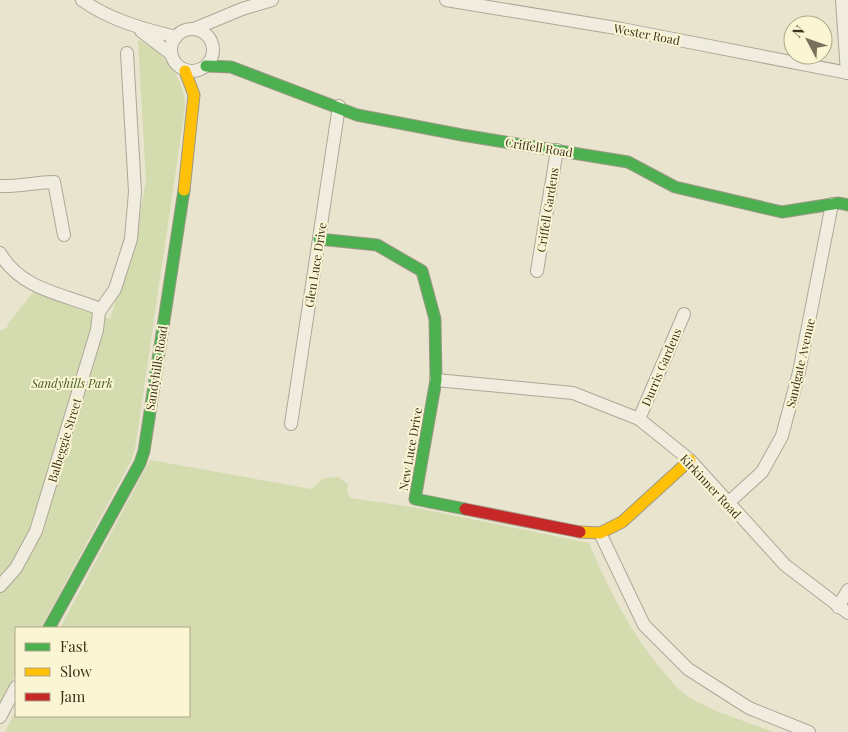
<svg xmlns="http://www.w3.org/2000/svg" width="848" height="732" viewBox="0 0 848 732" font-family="'Playfair Display',serif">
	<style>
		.green { fill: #d3dbaf }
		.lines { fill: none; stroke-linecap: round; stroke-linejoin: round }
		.street-casing { stroke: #ada897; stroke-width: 14 }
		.fast-casing { stroke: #9d9886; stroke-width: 13 }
		.slow-casing { stroke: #9d9886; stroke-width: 13 }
		.jam-casing { stroke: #9d9886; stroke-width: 13 }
		.street { stroke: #f0ede0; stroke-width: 12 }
		.fast { stroke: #4caf50; stroke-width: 11 }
		.slow { stroke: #ffc107; stroke-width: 11 }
		.jam { stroke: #c62828; stroke-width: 11 }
		.labels { text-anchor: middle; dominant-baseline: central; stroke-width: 4; stroke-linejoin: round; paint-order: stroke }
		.street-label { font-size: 12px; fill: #3e321d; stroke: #faf5d3 }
		.park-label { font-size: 12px; font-style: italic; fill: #455e21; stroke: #faf5d3 }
	</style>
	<rect width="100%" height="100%" fill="#e8e4ce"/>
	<g class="green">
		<path d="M138,40C159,47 180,74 184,95C186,104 184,114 183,122L135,449L131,461L41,628H16V674L0,704V331L7,328L8,324L33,292L110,319L136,236L146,181Z"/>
		<path d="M150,460L311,489L324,478L339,477L348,485L347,492L350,498L412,507L589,543C608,588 630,632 662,670C670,679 677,689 686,695C707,710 748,722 773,732H5L16,710V716H189V628H60Z"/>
	</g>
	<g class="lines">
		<defs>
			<g id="street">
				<path d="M82,0C110,20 143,29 176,37"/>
				<polyline points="446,0 622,29 848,73"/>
				<polyline points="842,0 847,73"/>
				<circle cx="192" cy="50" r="21"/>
				<polyline points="194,29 242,9 272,0"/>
				<polyline points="141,31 171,54"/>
				<path d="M0,186C19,187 35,182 54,182L64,235"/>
				<path d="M0,253C21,290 64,294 100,309"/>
				<polyline points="537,271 557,150"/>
				<polyline points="436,380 573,393 639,419 690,460 785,565 848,613"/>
				<polyline points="639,419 684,314"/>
				<polyline points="291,424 339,106"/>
				<polyline points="728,503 762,472 782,436 799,372 832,204"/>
				<polyline points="600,533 644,625 688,669 749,708 809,732"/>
				<polyline points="0,586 16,568 36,531 97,330 99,312 115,289 131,239 135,192 127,53"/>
				<polyline points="838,607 848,590"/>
				<polyline points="0,717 16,687"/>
			</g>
			<g id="fast">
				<polyline points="206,66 231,67 357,115 462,135 628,162 675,187 782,212 839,203 848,205"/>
				<polyline points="319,239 377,245 422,271 435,319 436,380 415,499 465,509"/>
				<polyline points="49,628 140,463 144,451 184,190"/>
			</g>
			<g id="slow">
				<polyline points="184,190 194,95 185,71"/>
				<polyline points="580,532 600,533 622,522 690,460"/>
			</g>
			<polyline id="jam" points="465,509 580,532"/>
		</defs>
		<use href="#street" class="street-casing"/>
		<use href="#fast" class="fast-casing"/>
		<use href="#slow" class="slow-casing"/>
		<use href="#jam" class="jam-casing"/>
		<use href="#street" class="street"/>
		<use href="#fast" class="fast"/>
		<use href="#slow" class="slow"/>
		<use href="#jam" class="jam"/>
	</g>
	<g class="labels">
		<g class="street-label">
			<text transform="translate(647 34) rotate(11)">Wester Road</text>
			<text transform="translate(539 147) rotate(9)">Criffell Road</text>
			<text transform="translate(547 210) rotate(-81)">Criffell Gardens</text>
			<text transform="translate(315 265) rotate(-81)">Glen Luce Drive</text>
			<text transform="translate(800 363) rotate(-77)">Sandgate Avenue</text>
			<text transform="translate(661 367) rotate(-67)">Durris Gardens</text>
			<text transform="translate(156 368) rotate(-81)">Sandyhills Road</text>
			<text transform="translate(64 440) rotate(-73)">Balbeggie Street</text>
			<text transform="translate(410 449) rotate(-80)">New Luce Drive</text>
			<text transform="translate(711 486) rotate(47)">Kirkinner Road</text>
		</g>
		<g class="park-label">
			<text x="72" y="383">Sandyhills Park</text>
		</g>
	</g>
	<rect x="15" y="627" width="175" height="90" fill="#faf5d3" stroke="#afa78a"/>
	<rect x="25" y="643" width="25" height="8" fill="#4caf50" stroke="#afa78a"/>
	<text x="60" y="652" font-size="15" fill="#3e321d">Fast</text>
	<rect x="25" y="668" width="25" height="8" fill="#ffc107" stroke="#afa78a"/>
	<text x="60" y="677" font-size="15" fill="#3e321d">Slow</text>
	<rect x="25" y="693" width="25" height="8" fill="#c62828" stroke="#afa78a"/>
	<text x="60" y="702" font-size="15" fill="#3e321d">Jam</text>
	<g transform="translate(808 40) rotate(311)"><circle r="24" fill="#faf5d3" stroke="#afa78a"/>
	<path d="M0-4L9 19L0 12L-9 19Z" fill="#7a705b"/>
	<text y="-8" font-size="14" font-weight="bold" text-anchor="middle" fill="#3e321d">N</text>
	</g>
</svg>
